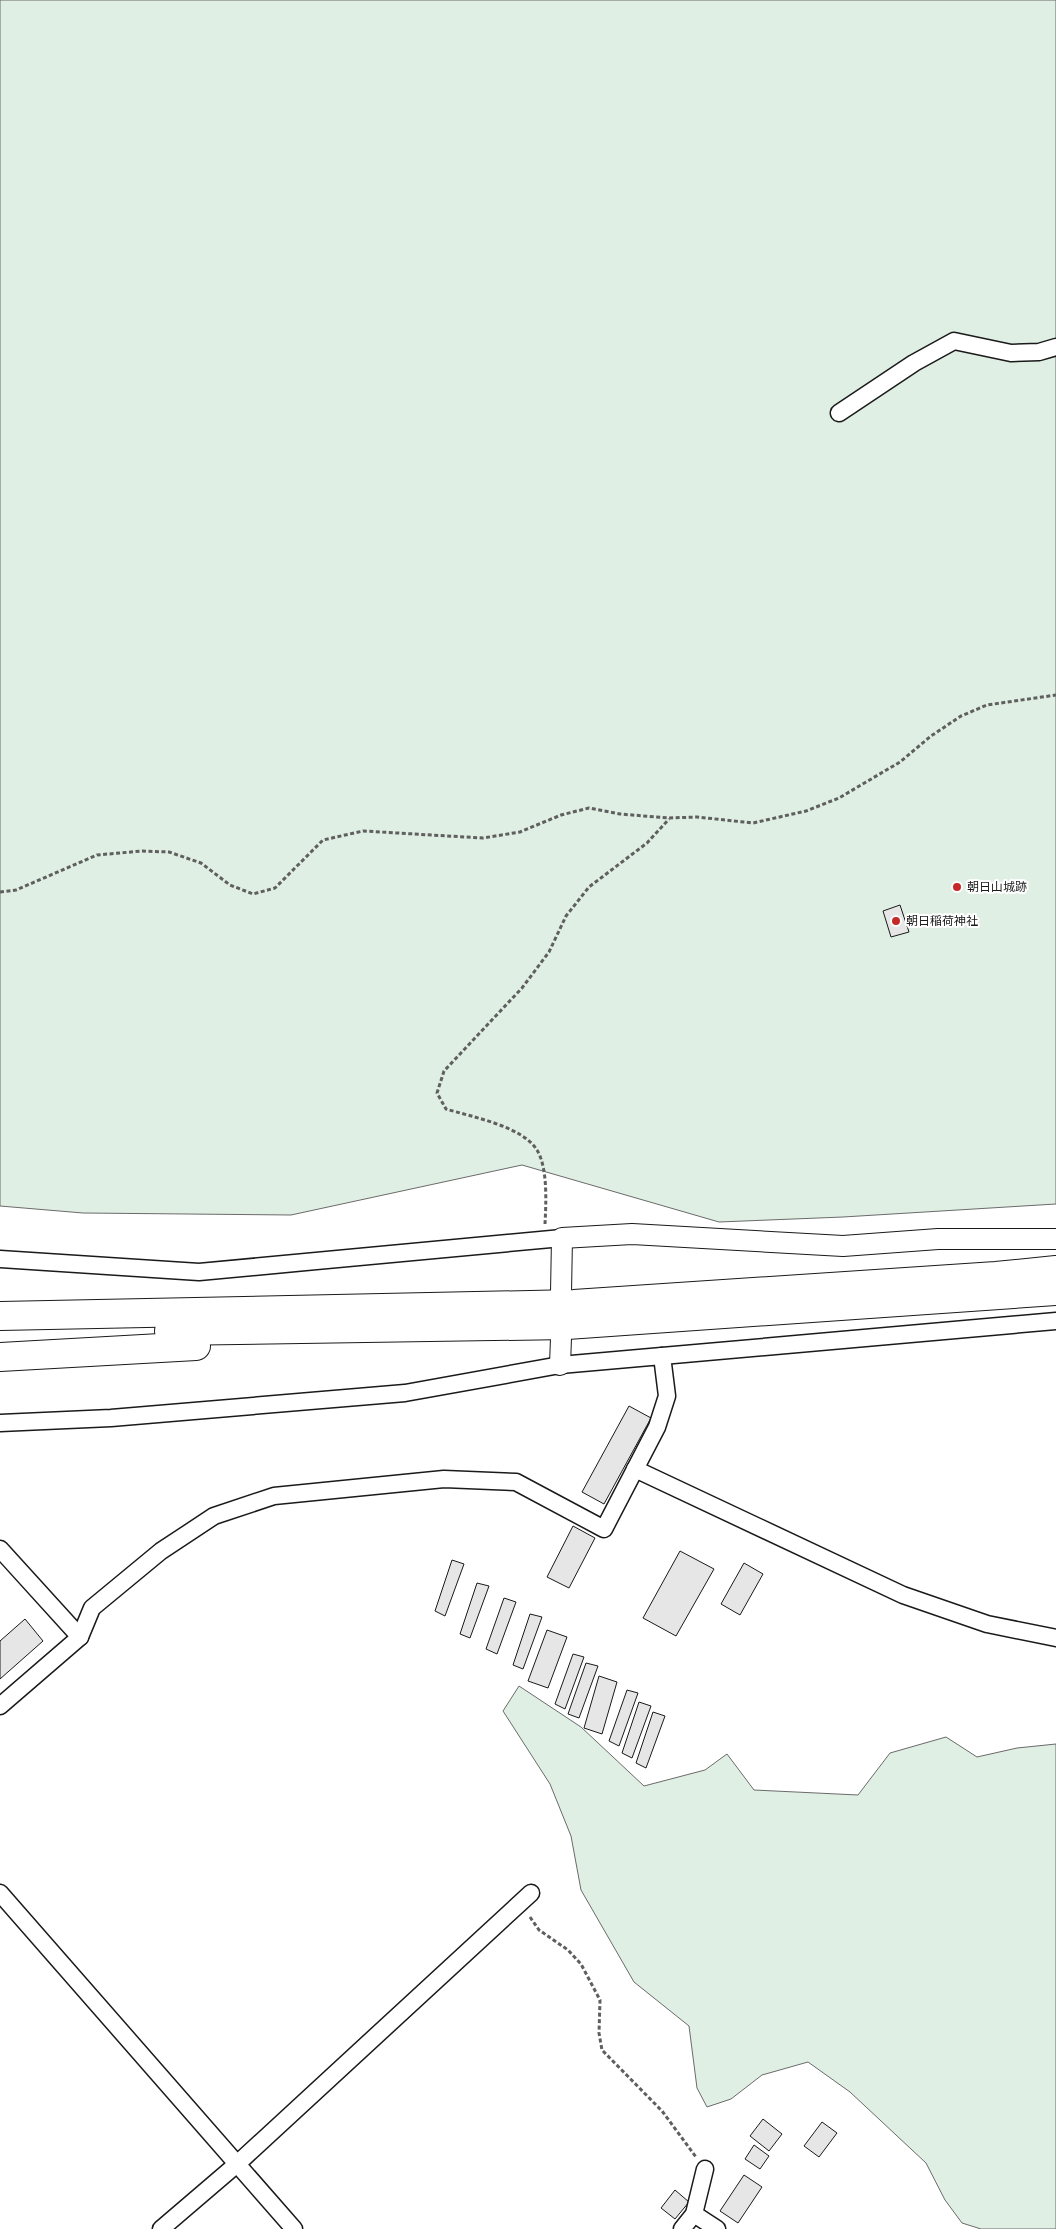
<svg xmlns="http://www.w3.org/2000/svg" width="1056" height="2229" viewBox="0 0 1056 2229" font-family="'Roboto Condensed','Noto Sans JP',sans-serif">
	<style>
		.green { fill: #e0efe3; stroke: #6a6a6a }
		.building { fill: #e6e6e6; stroke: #1a1a1a }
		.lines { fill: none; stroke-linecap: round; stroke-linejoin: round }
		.minor-casing { stroke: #1a1a1a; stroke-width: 19 }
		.tertiary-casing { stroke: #1a1a1a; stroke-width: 22 }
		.motorway-casing { stroke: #1a1a1a; stroke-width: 30 }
		.path { stroke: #5f5f5f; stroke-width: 3; stroke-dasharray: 4 2.5; stroke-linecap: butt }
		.minor { stroke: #fff; stroke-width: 16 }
		.tertiary { stroke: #fff; stroke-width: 20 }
		.motorway { stroke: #fff; stroke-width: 28 }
		.poi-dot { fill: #c62828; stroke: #fff; stroke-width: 2 }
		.labels { text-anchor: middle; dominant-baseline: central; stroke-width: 4; stroke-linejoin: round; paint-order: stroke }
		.poi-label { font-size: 12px; fill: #1a1a1a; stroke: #fff; text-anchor: start }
	</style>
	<rect width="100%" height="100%" fill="#fff"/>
	<g class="green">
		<polygon points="0,0 1056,0 1056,1204 843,1217 719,1222 522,1165 291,1215 83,1213 0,1206"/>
		<polygon points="519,1686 581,1727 644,1786 705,1770 727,1754 754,1790 858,1795 890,1753 946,1737 977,1757 1017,1748 1056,1744 1056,2229 981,2229 962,2223 945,2200 926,2163 850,2092 808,2062 762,2075 731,2099 707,2107 697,2088 689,2026 634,1982 581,1890 571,1836 550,1784 503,1711"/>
	</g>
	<g class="building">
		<polygon points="900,905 909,932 891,937 883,911"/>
		<polygon points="629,1406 651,1418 604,1504 582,1492"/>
		<polygon points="573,1526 595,1538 569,1588 547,1577"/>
		<polygon points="680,1551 714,1569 676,1636 643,1618"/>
		<polygon points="452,1560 464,1564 445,1616 435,1611"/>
		<polygon points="744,1563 763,1574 740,1615 721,1604"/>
		<polygon points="477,1583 489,1586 470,1638 460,1634"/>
		<polygon points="504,1598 516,1602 497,1654 486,1649"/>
		<polygon points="530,1614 542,1617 523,1669 513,1665"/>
		<polygon points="25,1619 43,1641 0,1679 0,1641"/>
		<polygon points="547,1630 567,1637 548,1688 528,1681"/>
		<polygon points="573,1654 584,1657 565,1709 555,1704"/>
		<polygon points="586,1663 598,1666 579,1718 568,1714"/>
		<polygon points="599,1676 617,1682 602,1734 584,1728"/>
		<polygon points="627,1690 638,1693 619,1746 609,1741"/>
		<polygon points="639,1702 651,1706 632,1758 622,1753"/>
		<polygon points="653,1712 665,1716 646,1768 636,1763"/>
		<polygon points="763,2119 782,2134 769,2151 750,2136"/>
		<polygon points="822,2122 837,2133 819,2157 804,2146"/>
		<polygon points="754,2145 769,2156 760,2169 745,2159"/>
		<polygon points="744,2175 762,2187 738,2223 720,2211"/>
		<polygon points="675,2190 689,2202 675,2219 661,2208"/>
	</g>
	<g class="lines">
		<defs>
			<g id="minor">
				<polyline points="839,413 914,363 954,341 1011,353 1039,352 1056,347"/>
				<polyline points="0,1259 199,1272 562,1238"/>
				<polyline points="662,1356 1056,1321"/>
				<polyline points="0,1423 111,1418 405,1393 560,1365 662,1356 667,1396 657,1427 604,1529 516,1482 444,1479 274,1496 214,1516 161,1551 92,1608 80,1637 0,1706"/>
				<polyline points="635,1469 903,1595 987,1624 1056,1638"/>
				<polyline points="0,1549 80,1637"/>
				<polyline points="0,1893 294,2229"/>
				<polyline points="694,2214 717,2229"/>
				<polyline points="161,2229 237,2164 531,1893"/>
				<polyline points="682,2229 694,2214 705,2169"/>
			</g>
			<g id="tertiary">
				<polyline points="561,1293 562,1238 632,1234 843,1246 938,1239 1056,1239"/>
				<polyline points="560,1365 561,1338"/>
			</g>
			<g id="motorway">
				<polyline points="0,1316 574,1304 996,1276 1056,1270"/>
				<polyline points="169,1331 567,1325 1056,1291"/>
				<polyline points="0,1357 196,1346"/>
			</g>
		</defs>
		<use href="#minor" class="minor-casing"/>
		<use href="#tertiary" class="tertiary-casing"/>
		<use href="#motorway" class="motorway-casing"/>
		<g class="path">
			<polyline points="0,892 16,890 97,855 142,851 169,852 201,863 230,885 253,894 275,888 323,840 363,831 483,838 520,832 561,815 589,808 620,814 669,818 697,817 753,823 806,811 839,798 900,762 931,736 961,716 987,705 1056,695"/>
			<path d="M545,1224C546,1204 548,1168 537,1150C522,1126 472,1117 446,1109L437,1093L444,1071L522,988L549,952L566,916L589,887L647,843L669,819"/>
			<polyline points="530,1917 539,1930 568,1950 581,1964 600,2000 599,2033 602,2050 662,2111 696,2157"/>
		</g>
		<use href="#minor" class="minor"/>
		<use href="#tertiary" class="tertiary"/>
		<use href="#motorway" class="motorway"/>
	</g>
	<g class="poi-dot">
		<circle cx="957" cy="887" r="5"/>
		<circle cx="896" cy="921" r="5"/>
	</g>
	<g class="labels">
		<g class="poi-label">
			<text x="967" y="887">朝日山城跡</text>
			<text x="906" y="921">朝日稲荷神社</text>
		</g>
	</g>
</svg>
